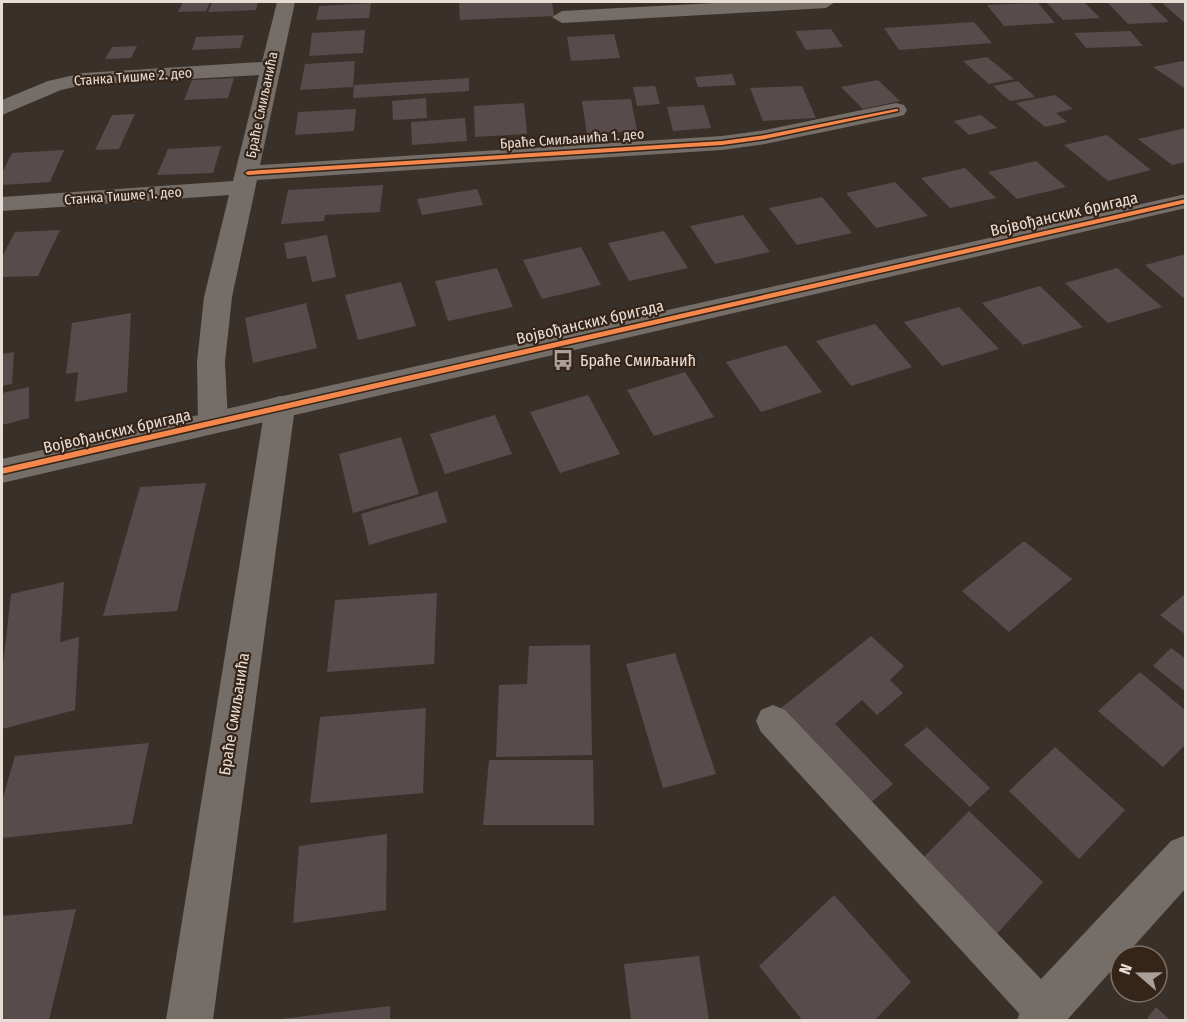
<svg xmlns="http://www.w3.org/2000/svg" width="1187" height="1022" viewBox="0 0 1187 1022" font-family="'Fira Sans Condensed',sans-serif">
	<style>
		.building { fill: #584b4c }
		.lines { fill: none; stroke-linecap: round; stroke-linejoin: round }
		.service { fill: #746d68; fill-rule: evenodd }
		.minor { fill: #746d68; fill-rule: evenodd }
		.tertiary { fill: #746d68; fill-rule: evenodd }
		.cycleway-casing { stroke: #352519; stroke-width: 3 }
		.cycleway { fill: #f5874c; fill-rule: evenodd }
		.labels { text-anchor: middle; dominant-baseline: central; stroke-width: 4.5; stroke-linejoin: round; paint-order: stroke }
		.far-street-label { font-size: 14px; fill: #e8ddd5; stroke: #352519 }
		.street-label { font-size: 16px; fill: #e8ddd5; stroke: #352519 }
		.poi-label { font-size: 16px; fill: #e8ddd5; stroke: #352519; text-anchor: start }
	</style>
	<rect width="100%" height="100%" fill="#393029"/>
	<g class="building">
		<polygon points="183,2 210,2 206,11 178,12"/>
		<polygon points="212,2 258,2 256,10 208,12"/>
		<polygon points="459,2 552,2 554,16 460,20"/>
		<polygon points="1046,2 1084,2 1100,18 1063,20"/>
		<polygon points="1107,2 1149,2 1169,22 1128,24"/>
		<polygon points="1161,2 1186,2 1186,24"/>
		<polygon points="371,3 369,18 316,20 319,6"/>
		<polygon points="1038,3 1055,23 1004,26 987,5"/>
		<polygon points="974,22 992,43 899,50 884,28"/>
		<polygon points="831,29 843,47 806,50 795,31"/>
		<polygon points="365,30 363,53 309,56 312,33"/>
		<polygon points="1130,31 1143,46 1086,48 1074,33"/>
		<polygon points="614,34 620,58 571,61 567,37"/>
		<polygon points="244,35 240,48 192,50 196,37"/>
		<polygon points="137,46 131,58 105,59 112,47"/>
		<polygon points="987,57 1014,79 989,84 963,61"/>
		<polygon points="355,61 353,87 300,90 305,64"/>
		<polygon points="1182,61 1186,63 1186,89 1153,67"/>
		<polygon points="732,74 736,85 698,87 695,77"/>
		<polygon points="234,78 228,98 184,100 192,80"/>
		<polygon points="469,78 469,91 353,98 354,85"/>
		<polygon points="878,80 900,101 863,109 841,87"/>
		<polygon points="1018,81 1035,97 1010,101 993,86"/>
		<polygon points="655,86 660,104 637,106 633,87"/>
		<polygon points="802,86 816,118 763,121 750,88"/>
		<polygon points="1055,95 1073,109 1056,113 1067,122 1045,127 1016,103"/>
		<polygon points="426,98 427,118 393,120 392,101"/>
		<polygon points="631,99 637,131 587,134 582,101"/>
		<polygon points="524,103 527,134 475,137 474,106"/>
		<polygon points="704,105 711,128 673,131 667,107"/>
		<polygon points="356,109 354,131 295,135 298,112"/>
		<polygon points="135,114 119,149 95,150 112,115"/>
		<polygon points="981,115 997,128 969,135 954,121"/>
		<polygon points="465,118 467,141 412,145 411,122"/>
		<polygon points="1186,128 1186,162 1172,165 1138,139"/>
		<polygon points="1107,135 1151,170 1108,181 1064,145"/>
		<polygon points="221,146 213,173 157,175 168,149"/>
		<polygon points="64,150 50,182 2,185 2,173 12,153"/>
		<polygon points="1036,161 1066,187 1017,199 988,172"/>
		<polygon points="965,168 996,198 950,208 921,178"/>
		<polygon points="895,182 928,216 876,228 846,193"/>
		<polygon points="383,185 380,212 325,215 324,221 281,224 288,190"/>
		<polygon points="477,189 483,205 422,215 417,199"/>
		<polygon points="822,197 852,233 797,245 769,208"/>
		<polygon points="743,215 770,252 715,264 690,226"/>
		<polygon points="60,230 38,276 2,277 2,257 15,232"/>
		<polygon points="664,231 688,268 629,281 608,243"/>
		<polygon points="327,235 336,277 312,282 306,256 287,259 284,243"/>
		<polygon points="581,247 601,285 542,299 523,260"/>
		<polygon points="1186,254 1186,300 1145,265"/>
		<polygon points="497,268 513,307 448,321 435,281"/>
		<polygon points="1117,268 1162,307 1108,323 1065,283"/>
		<polygon points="401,282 416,326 358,340 345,295"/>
		<polygon points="1040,286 1083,327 1023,345 982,303"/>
		<polygon points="306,303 317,348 253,363 245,318"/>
		<polygon points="959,307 999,349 942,366 904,322"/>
		<polygon points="131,313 127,392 75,402 78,372 66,374 72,323"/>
		<polygon points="875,324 912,367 851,386 816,341"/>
		<polygon points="786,345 822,392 761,412 726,362"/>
		<polygon points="14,352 12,384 2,386 2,354"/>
		<polygon points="685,372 714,417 654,436 627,390"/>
		<polygon points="29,387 29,418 2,425 2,393"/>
		<polygon points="588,395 620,454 560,473 530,412"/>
		<polygon points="495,415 512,454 445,474 430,434"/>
		<polygon points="401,437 419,494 353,513 339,454"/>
		<polygon points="206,483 177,611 103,616 140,487"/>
		<polygon points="437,491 447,522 369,545 361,514"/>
		<polygon points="1024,541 1072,579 1009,632 962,591"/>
		<polygon points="64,582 60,642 79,637 75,710 2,729 2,674 11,594"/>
		<polygon points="437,593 434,664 327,672 335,600"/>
		<polygon points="1186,593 1186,635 1160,615"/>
		<polygon points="871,636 904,666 890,680 903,693 877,715 862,700 835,724 893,784 869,804 780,709"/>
		<polygon points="590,645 592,755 496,757 499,685 527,684 529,646"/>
		<polygon points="1171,648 1186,659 1186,692 1153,666"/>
		<polygon points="675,653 716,774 663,788 626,664"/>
		<polygon points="1140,672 1186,711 1186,744 1163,767 1098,711"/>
		<polygon points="426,708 423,793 310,803 320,717"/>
		<polygon points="927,727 990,788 970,807 904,745"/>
		<polygon points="149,743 132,824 2,838 2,801 15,756"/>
		<polygon points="1055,747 1125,810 1079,859 1009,791"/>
		<polygon points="489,760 593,760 594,825 483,825"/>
		<polygon points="969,811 1043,882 997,934 923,858"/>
		<polygon points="387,834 386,910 293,923 299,846"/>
		<polygon points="834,895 911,982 875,1020 802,1020 759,966"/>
		<polygon points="76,909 49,1020 2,1020 2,916"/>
		<polygon points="699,956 709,1020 631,1020 624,964"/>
		<polygon points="390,1006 390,1020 280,1020 280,1019"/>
		<polygon points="1156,1007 1170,1020 1146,1020"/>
	</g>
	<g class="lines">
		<polygon class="service" points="773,705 785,710 1058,997 1064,1011 1060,1020 1025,1020 761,732 756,721 761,710"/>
		<g class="minor">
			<polygon points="277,2 295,2 260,165 722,136 765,130 896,103 904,105 907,110 904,115 896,117 765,144 722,150 257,180 232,297 225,362 228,422 224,430 213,433 202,430 198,422 197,362 204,297 229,195 2,211 2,197 233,181 259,75 83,85 61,90 2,115 2,100 48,81 83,73 262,62"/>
			<polygon points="734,2 835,2 826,8 562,23 552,17 562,11"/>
			<polygon points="280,396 291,399 295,407 213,1020 166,1020 265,407 269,399"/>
			<polygon points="1186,835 1186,888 1125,956 1121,956 1121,960 1067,1020 1017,1020 1027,994 1171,841"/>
		</g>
		<polygon class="tertiary" points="1186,194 1186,208 2,483 2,459"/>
		<defs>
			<g id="cycleway">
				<polygon points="896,109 898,109 898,111 765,139 722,145 248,175 245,173 248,171 722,141 765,135"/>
				<polygon points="1186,199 1186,203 2,474 2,468"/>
			</g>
		</defs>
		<use href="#cycleway" class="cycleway-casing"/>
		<use href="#cycleway" class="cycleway"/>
	</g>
	<defs>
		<symbol id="bus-bare" viewBox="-9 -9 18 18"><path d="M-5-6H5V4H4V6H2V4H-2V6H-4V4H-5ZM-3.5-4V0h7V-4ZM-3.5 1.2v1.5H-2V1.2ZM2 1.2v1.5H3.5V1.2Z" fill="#aba099" stroke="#352519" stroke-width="2.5" paint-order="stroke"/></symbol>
	</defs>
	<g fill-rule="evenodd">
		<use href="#bus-bare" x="548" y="345" width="30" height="30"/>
	</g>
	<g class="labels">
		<g class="far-street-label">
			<text transform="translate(133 77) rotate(-4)">Станка Тишме 2. део</text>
			<text transform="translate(262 105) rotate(-78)">Браће Смиљанића</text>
			<text transform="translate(572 139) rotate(-4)">Браће Смиљанића 1. део</text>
			<text transform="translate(123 196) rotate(-4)">Станка Тишме 1. део</text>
		</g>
		<g class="street-label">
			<text transform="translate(1064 214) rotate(-13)">Војвођанских бригада</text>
			<text transform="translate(590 322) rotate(-13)">Војвођанских бригада</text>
			<text transform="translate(117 431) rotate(-13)">Војвођанских бригада</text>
			<text transform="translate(234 714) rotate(-81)">Браће Смиљанића</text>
		</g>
		<g class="poi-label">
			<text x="580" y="360">Браће Смиљанић</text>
		</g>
	</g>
	<rect width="1187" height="1022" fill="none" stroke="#e8ddd5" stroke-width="6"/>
	<g transform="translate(1139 974) rotate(290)"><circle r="28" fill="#352519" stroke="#7d6f64" stroke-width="1.5"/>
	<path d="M0-4.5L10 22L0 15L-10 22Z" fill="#aba099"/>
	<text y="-9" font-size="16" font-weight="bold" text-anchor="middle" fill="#e8ddd5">N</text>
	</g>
</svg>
